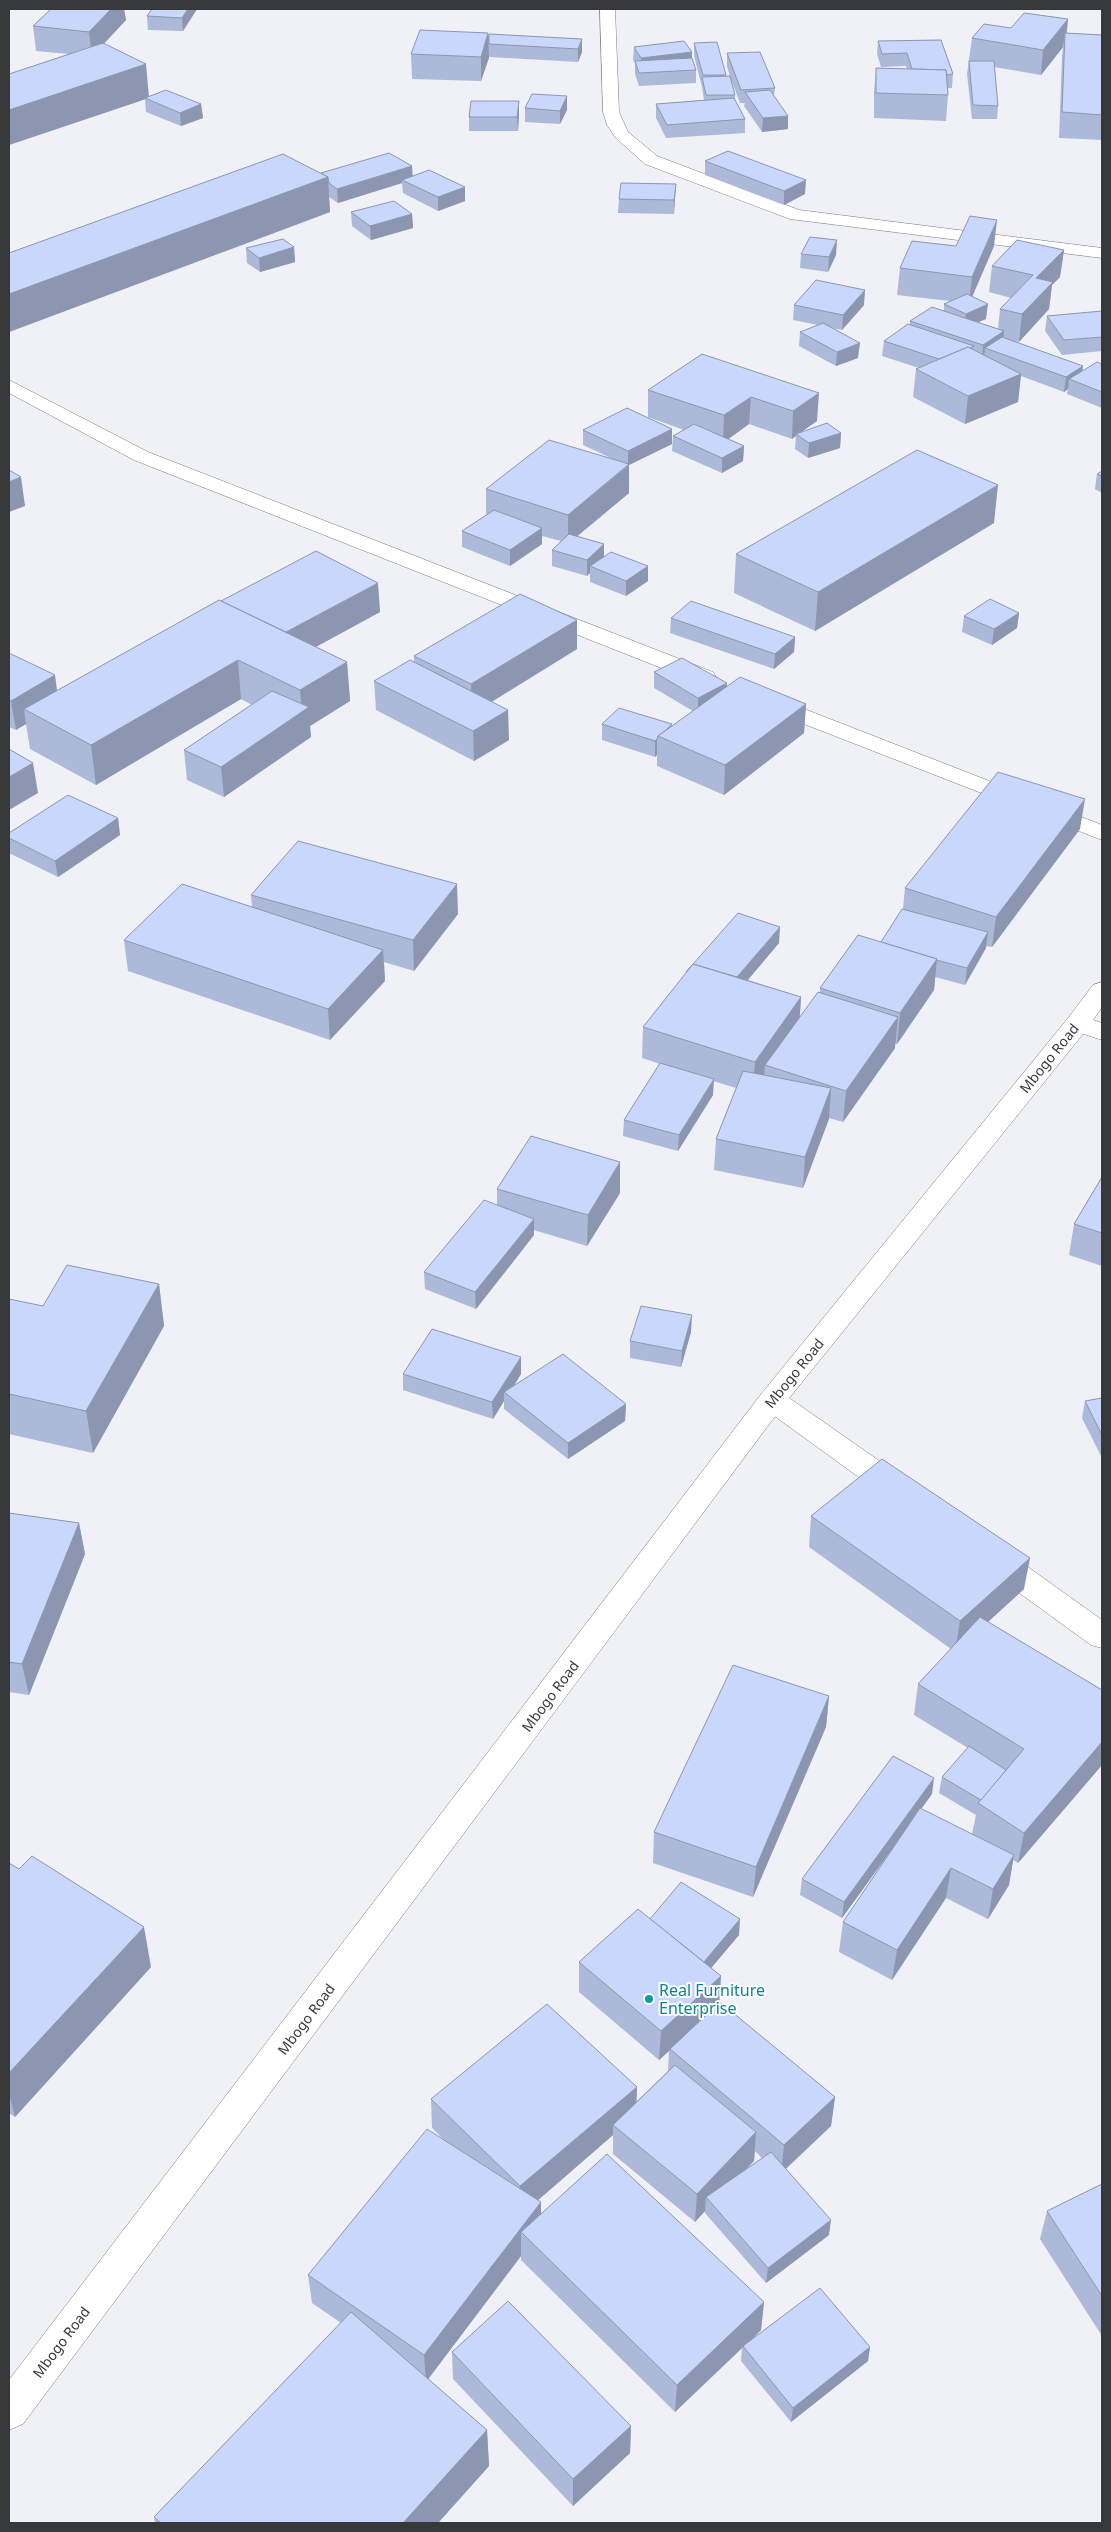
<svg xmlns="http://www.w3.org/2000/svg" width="1111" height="2532" viewBox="0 0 1111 2532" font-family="'Noto Sans',sans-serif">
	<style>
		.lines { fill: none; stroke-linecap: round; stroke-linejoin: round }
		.minor-casing { stroke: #7a7b7f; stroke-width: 1 }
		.major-casing { stroke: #7a7b7f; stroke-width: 1 }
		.minor { fill: #fff; fill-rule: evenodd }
		.major { fill: #fff; fill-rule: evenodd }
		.wall { fill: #acb9d8; fill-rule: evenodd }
		.shaded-wall { fill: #8c96b0 }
		.building { fill: #c8d7fb; stroke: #8c96b0 }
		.culture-dot { fill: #0f9aa8; stroke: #fefefe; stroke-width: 2 }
		.labels { text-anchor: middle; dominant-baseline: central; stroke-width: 4; stroke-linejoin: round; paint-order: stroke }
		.street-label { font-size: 14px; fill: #37383a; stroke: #fefefe }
		.near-culture-label { font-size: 16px; fill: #0d838f; stroke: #fefefe; text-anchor: start }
	</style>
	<rect width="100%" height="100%" fill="#eff1f6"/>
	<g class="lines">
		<defs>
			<g id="minor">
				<polygon points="600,9 615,9 619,112 628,132 657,156 799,210 1102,248 1102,258 790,219 645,164 616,138 607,125 603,112"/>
				<polygon points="9,380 148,452 713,672 716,677 713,682 705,684 697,682 134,460 9,393"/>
				<polygon points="771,696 1102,825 1102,840 763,708 760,703 763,698"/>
				<polygon points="1078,1015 1102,1023 1102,1040 1069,1029 1065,1023 1069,1017"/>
				<polygon points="772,1390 782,1393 911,1483 915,1491 911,1499 900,1502 889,1499 762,1407 758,1400 762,1393"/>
				<polygon points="996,1548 1007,1552 1102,1620 1102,1648 1091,1645 985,1568 981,1560 985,1552"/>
			</g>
			<polygon id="major" points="1102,982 1102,1007 1087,1029 782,1407 23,2424 9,2430 9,2380 762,1393 1069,1017 1093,985"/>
		</defs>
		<use href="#minor" class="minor-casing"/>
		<use href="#major" class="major-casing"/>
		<use href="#minor" class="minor"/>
		<use href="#major" class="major"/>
	</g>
	<g class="wall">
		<polygon points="51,9 124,9 126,20 104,44 149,97 201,104 203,118 181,126 146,112 145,99 9,145 9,74 69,54 36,51 33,26"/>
		<polygon points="152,9 197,9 183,31 148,30 147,16"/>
		<polygon points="1068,19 1067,33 1102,35 1102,140 1059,138 1062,57 1063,47 1041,75 994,67 998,106 997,119 972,119 967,74 972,38 1011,28"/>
		<polygon points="489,34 582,39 582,52 578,62 489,57 481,81 412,79 411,54"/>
		<polygon points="941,40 953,74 952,88 947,88 948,95 946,121 874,118 874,93 876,68 907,69 906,66 881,67 877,54 878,41"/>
		<polygon points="694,43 726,75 726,76 730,76 727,67 727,53 775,88 774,96 788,129 762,132 744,106 745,103 740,103 731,79 735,95 735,100 745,119 745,133 666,138 656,118 656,104 704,100 702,87 694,56"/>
		<polygon points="634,47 692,59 696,70 696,83 639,86 635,74 635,63 633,60"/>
		<polygon points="567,96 567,110 560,124 525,122 525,108"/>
		<polygon points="519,115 518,131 469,131 469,117"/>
		<polygon points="705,161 805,194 784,205 705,175"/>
		<polygon points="321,173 413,176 465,187 465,201 438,211 403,193 402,183 338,203 329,197 330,212 9,332 9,253"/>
		<polygon points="676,184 674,214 618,213 619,199"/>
		<polygon points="351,212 412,214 413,228 371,240 352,226"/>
		<polygon points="956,246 994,246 972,297 986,319 978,322 998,329 1000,309 1011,298 989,292 992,266 1064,250 1060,277 1052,285 1049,309 1019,342 1010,340 1083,366 1082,371 1102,364 1102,408 1067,394 1068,389 1064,392 1021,376 1018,402 965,424 913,397 916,369 919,368 882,356 884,341 910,325 910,321 944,311 944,304 950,301 897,295 900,268"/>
		<polygon points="294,247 295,262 260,272 247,263 246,248"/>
		<polygon points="801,254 836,255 828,272 800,268"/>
		<polygon points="794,305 864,305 842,330 831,328 858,358 836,366 799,346 800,332 818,325 793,320"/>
		<polygon points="1102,311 1102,351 1062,355 1045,331 1047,316"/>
		<polygon points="702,354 817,421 801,432 841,433 840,448 808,458 795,449 796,436 792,439 749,424 728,439 744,446 743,461 722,473 672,451 673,436 684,430 648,417 648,390"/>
		<polygon points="583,430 672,444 629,465 629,493 577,536 604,544 604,557 648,581 626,596 590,582 590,573 587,576 552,566 552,550 561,541 542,536 542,544 510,566 462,547 462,531 486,515 486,489 617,461 583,445"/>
		<polygon points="1102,471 1102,493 1095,489 1097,474"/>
		<polygon points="994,523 815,631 734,593 736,554"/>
		<polygon points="221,601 380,612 316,647 347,662 350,701 310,726 311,737 224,797 187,780 184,750 252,705 241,699 96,785 30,749 26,724 16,730 9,727 9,653 57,691"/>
		<polygon points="1019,613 1017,628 992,645 962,632 964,616"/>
		<polygon points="671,618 795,637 794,652 774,669 670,633"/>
		<polygon points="577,620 577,649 491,702 509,740 474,761 376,710 374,681 414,662 414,656"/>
		<polygon points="654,672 727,686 806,704 804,733 724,795 657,766 657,755 655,757 602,740 602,724 672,724 672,726 693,711 654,688"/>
		<polygon points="118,818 120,835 58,877 9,853 9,833"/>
		<polygon points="1080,829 992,947 986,946 986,948 965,985 935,977 934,990 897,1044 895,1044 895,1048 843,1122 829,1118 803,1188 714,1170 716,1139 736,1088 713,1081 713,1095 678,1151 623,1136 624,1120 660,1064 642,1058 643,1027 686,973 686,972 779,943 748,980 801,997 800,1017 820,993 820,988 881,942 903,909 905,888"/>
		<polygon points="251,895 458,914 414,971 384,962 385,981 330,1040 128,971 124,940 252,907"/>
		<polygon points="1102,1177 1102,1266 1069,1255 1074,1224"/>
		<polygon points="497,1189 620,1193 587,1246 534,1230 534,1235 476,1309 425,1289 424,1272 497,1205"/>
		<polygon points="159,1284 164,1326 93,1453 9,1434 9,1299 43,1306"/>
		<polygon points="691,1332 681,1367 630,1358 630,1341"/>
		<polygon points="403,1374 521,1374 514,1386 626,1404 625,1421 568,1459 504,1409 504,1401 493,1419 403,1390"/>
		<polygon points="1102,1398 1102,1456 1101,1456 1082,1418 1085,1401"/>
		<polygon points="9,1513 79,1523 85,1554 29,1695 9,1692"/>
		<polygon points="811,1516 1024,1589 988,1622 1102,1690 1102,1765 1018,1863 1013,1860 1009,1885 988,1919 946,1898 892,1980 839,1952 843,1922 900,1838 842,1918 800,1895 802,1879 932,1794 921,1809 972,1834 976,1815 939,1793 942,1777 968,1748 914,1715 918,1684 951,1649 809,1547"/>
		<polygon points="829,1696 826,1727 753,1897 653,1863 654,1832"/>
		<polygon points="9,1863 151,1967 15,2117 9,2113"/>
		<path d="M650,1919L739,1935L711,1968L721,1976L719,2003L835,2097L831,2126L786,2169L829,2235L766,2283L705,2213V2211L695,2222L613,2154V2135L538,2200L541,2202V2214L764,2302L761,2330L752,2339L870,2347L868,2361L791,2422L741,2361L742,2348L675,2412L521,2260V2256L428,2379L487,2430L489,2466L438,2523H155L154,2517L341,2323L312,2303L308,2275L446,2142L432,2128L431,2099L637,2087L636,2102L668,2071L669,2051L659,2060L579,1992V1962ZM755,2151L762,2158L744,2170L754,2161Z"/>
		<polygon points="1102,2184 1102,2336 1040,2239 1047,2211"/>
		<polygon points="452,2352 631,2426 630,2453 573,2506 453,2379"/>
	</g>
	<g class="shaded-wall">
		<polygon points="111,9 124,9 126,20 92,56 89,32"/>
		<polygon points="188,9 197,9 183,31 182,18"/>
		<polygon points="1068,19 1065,44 1065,33 1063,47 1041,75 1043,50"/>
		<polygon points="488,33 489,58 481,81 481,57"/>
		<polygon points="582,39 582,52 578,62 578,49"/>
		<polygon points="692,52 692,66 641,71 641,58"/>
		<polygon points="146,64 149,98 9,145 9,110"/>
		<polygon points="567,96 567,110 560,124 560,111"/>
		<polygon points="519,101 519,115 518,131 517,117"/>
		<polygon points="201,104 203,118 181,126 180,113"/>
		<polygon points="788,116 788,129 762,132 763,118"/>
		<polygon points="412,166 413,180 402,180 402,183 338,203 337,189"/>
		<polygon points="328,177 330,212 9,332 9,294"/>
		<polygon points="806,180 805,194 784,205 784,191"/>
		<polygon points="676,184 675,198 674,214 674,200"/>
		<polygon points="465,187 465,201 438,211 438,197"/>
		<polygon points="412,214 413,228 371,240 370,226"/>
		<polygon points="997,220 994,246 969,304 972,277"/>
		<polygon points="837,240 836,255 828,272 829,257"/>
		<polygon points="294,247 295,262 260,272 259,258"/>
		<polygon points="1064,250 1060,277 1052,285 1049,309 1019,342 1022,314 1036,278"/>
		<polygon points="865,290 864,305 842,330 843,315"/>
		<polygon points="988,304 986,319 964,328 966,314"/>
		<polygon points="1004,331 1003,345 985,348 984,359 982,360 983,345"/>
		<polygon points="860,343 858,358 836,366 837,352"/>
		<polygon points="1083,366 1081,380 1069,379 1068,389 1064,392 1066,377"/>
		<polygon points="1021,374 1018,402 965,424 968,396"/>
		<polygon points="819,393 817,421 797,435 796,434 796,436 792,439 793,411"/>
		<polygon points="751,397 749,424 723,443 724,415"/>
		<polygon points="672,429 672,444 629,465 629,493 568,544 568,515 628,466 628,451"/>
		<polygon points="841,433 840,448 808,458 809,443"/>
		<polygon points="744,446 743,461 722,473 722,458"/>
		<polygon points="21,477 25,506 9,512 9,482"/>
		<polygon points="998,485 994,523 815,631 818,592"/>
		<polygon points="542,528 542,544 510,566 510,550"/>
		<polygon points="604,544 604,559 590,566 590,573 587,576 587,560"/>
		<polygon points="648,566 648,581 626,596 626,581"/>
		<polygon points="378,583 380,612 286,663 283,634"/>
		<polygon points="1019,613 1017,628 992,645 994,629"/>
		<polygon points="577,620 577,649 472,714 471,684"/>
		<polygon points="795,637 794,652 774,669 775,654"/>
		<polygon points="238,660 241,699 96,785 91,745"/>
		<polygon points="347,662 350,701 310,726 311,737 224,797 221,767 302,712 300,690"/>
		<polygon points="55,675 59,705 24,709 26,724 16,730 11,701"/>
		<polygon points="727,683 726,699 698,714 698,698"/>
		<polygon points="806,704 804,733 724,795 725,765"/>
		<polygon points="508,710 509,740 474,761 473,731"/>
		<polygon points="657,739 657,755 655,757 655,741"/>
		<polygon points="33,763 38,793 9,810 9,777"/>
		<polygon points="1085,799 1080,829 992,947 996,917"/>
		<polygon points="118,818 120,835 58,877 55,861"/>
		<polygon points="457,884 458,914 414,971 413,940"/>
		<polygon points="780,927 779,943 728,1003 729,987"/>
		<polygon points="988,932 986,948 965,985 967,968"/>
		<polygon points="383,950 385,981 330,1040 328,1009"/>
		<polygon points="937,959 934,990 897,1044 900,1013"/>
		<polygon points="801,997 799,1027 765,1065 764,1077 753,1093 755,1062"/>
		<polygon points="898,1017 895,1048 843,1122 846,1091"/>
		<polygon points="714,1079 713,1095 678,1151 679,1135"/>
		<polygon points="831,1088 829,1119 803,1188 805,1157"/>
		<polygon points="620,1162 620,1193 587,1246 588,1215"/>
		<polygon points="534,1219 534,1235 476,1309 475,1292"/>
		<polygon points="159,1284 164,1326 93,1453 86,1411"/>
		<polygon points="692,1315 691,1332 681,1367 682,1351"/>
		<polygon points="521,1357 521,1374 508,1395 504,1392 504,1401 493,1419 492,1402"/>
		<polygon points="626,1404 625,1421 568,1459 568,1443"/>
		<polygon points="79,1523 85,1554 29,1695 22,1664"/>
		<polygon points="1030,1558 1024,1589 955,1652 960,1621"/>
		<polygon points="829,1696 826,1727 753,1897 756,1867"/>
		<polygon points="1102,1742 1102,1765 1018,1863 1024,1833"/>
		<polygon points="934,1778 932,1794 842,1918 844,1902"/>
		<polygon points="1014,1855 1009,1885 988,1919 993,1889"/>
		<polygon points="951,1868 946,1898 892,1980 897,1950"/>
		<polygon points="740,1919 739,1935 701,1980 702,1964"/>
		<polygon points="144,1927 151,1967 15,2117 9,2093 9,2073"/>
		<polygon points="721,1976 719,2006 670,2049 669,2051 659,2060 661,2031"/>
		<polygon points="637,2087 636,2116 613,2125 613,2135 521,2215 520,2186"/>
		<polygon points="835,2097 831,2126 781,2173 784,2145"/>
		<polygon points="756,2132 754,2161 712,2204 706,2197 705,2211 695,2222 697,2194"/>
		<polygon points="541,2202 541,2230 521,2232 521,2256 426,2382 424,2355"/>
		<polygon points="831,2220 829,2235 766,2283 768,2268"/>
		<polygon points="764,2302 761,2330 744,2347 743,2346 742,2348 675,2412 677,2385"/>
		<polygon points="870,2347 868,2361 791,2422 793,2408"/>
		<polygon points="631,2426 630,2453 573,2506 573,2479"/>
		<polygon points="487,2430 489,2466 438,2523 403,2523"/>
	</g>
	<g class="building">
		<polygon points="51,9 111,9 89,32 33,26"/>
		<polygon points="152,9 188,9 182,18 147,16"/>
		<polygon points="1024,13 1068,19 1043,50 972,38 984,24 1011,28"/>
		<polygon points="420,30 488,33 481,57 411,54"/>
		<polygon points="1065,33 1102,35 1102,115 1062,112"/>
		<polygon points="489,34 582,39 578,49 489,44"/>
		<polygon points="941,40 953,74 947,75 946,70 912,69 907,53 882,54 878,41"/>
		<polygon points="684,41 692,52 641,58 634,47"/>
		<polygon points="717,42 726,75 703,75 694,43"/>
		<polygon points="103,43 146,64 9,110 9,74"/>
		<polygon points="760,52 775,88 741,90 727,53"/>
		<polygon points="692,58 696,70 639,73 635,61"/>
		<polygon points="969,61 994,61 998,106 973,105"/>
		<polygon points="876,68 946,70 948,95 876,93"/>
		<polygon points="730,76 735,95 706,95 702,77"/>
		<polygon points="166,90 201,104 180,113 145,98"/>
		<polygon points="770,90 788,116 763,118 745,92"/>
		<polygon points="532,94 567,96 560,111 525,108"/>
		<polygon points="734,98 745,119 667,125 656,104"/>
		<polygon points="471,101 519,101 517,117 469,117"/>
		<polygon points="728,151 806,180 784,191 705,161"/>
		<polygon points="389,153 412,166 337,189 329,183 328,177 321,173"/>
		<polygon points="283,154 328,177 9,294 9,253"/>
		<polygon points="429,170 465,187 438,197 402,180"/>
		<polygon points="621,183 676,184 674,200 619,199"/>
		<polygon points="394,201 412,214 370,226 351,212"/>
		<polygon points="970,216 997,220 972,277 900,268 912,241 956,246"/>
		<polygon points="810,237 837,240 829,257 801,254"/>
		<polygon points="283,239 294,247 259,258 246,248"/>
		<polygon points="1017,240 1064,250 1036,278 1053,282 1022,314 1000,309 1033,275 992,266"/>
		<polygon points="816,280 865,290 843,315 794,305"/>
		<polygon points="967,294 988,304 966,314 944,304"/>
		<polygon points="932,307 1004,331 983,345 910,321"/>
		<polygon points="1102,311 1102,337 1064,340 1047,316"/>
		<polygon points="823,323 860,343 837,352 800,332"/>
		<polygon points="908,324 974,346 970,348 968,347 939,359 884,341"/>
		<polygon points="1002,337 1083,366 1066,377 985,348"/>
		<polygon points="968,347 1021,374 968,396 916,369"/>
		<polygon points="702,354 819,393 793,411 751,397 724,415 648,390"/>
		<polygon points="1097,362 1102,364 1102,392 1069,379"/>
		<polygon points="627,408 672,429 628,451 583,430"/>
		<polygon points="827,423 841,433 809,443 796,434"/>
		<polygon points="694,424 744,446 722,458 673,436"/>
		<polygon points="549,440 629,464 568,515 486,489"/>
		<polygon points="917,450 998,485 818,592 736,554"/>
		<polygon points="9,470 21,477 9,482"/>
		<polygon points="1102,471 1102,476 1097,474"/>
		<polygon points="494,510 542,528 510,550 462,531"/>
		<polygon points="569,534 604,544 587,560 552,550"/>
		<polygon points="316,551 378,583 286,632 221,601"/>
		<polygon points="611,552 648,566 626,581 590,566"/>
		<polygon points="520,594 577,620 471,684 414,656"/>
		<polygon points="990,599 1019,613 994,629 964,616"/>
		<polygon points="219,600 347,662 300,690 238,660 91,745 24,709"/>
		<polygon points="691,601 795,637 775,654 671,618"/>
		<polygon points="9,653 55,675 11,701 9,700"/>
		<polygon points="682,658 727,683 698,698 654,672"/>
		<polygon points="410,660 508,710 473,731 374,681"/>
		<polygon points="740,677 806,704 725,765 658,736"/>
		<polygon points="272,691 309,707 221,767 184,750"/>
		<polygon points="619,708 672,724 666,730 658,736 657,739 655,741 602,724"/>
		<polygon points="9,749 33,763 9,777"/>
		<polygon points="998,772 1085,799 996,917 905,888"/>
		<polygon points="68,795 118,818 55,861 9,838 9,833"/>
		<polygon points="298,841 457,884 413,940 251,895"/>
		<polygon points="182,884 383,950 328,1009 124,940"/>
		<polygon points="902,909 988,932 967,968 936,960 937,959 881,942"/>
		<polygon points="738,913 780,927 737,977 693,964 686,972"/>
		<polygon points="858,935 937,959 900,1013 820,988"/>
		<polygon points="693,964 801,997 755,1062 643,1027"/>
		<polygon points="818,992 898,1017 846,1091 765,1065"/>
		<polygon points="660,1063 714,1079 679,1135 624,1120"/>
		<polygon points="743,1071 831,1088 805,1157 716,1139"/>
		<polygon points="531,1136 620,1162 588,1215 497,1189"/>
		<polygon points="1102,1177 1102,1233 1074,1224"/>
		<polygon points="484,1200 534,1219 475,1292 424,1272"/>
		<polygon points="67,1265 159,1284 86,1411 9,1394 9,1299 43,1306"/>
		<polygon points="641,1306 692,1315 682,1351 630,1341"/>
		<polygon points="432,1329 521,1357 492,1402 403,1374"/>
		<polygon points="563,1354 626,1404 568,1443 504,1392"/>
		<polygon points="1102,1398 1102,1435 1085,1401"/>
		<polygon points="882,1459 1030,1558 960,1621 811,1516"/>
		<polygon points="9,1513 79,1523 22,1664 9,1662"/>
		<polygon points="980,1617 1102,1690 1102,1742 1024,1833 978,1803 1024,1749 918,1684"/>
		<polygon points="733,1665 829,1696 756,1867 654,1832"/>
		<polygon points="969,1746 1006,1770 981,1800 942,1777"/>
		<polygon points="893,1756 934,1778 844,1902 802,1879"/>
		<polygon points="920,1808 1014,1855 993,1889 951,1868 897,1950 843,1922"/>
		<polygon points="32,1856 144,1927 9,2073 9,1863 19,1869"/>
		<polygon points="681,1882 740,1919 704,1962 650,1919"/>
		<polygon points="638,1909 721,1976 661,2031 579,1962"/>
		<polygon points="720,2002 835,2097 784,2145 670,2049"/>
		<polygon points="547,2004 637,2087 520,2186 431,2099"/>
		<polygon points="675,2065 756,2132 697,2194 613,2125"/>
		<polygon points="427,2129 541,2202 424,2355 308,2275"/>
		<polygon points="771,2152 831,2220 768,2268 706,2197"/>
		<polygon points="607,2154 764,2302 677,2385 521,2232"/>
		<polygon points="1102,2184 1102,2296 1047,2211"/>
		<polygon points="820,2288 870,2347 793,2408 743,2346"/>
		<polygon points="508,2301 631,2426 573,2479 452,2352"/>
		<polygon points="351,2312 487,2430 403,2523 161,2523 154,2517"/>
	</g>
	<circle class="culture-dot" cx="649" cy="1999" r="5"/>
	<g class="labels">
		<g class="street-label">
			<text transform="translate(1049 1058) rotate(-51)">Mbogo Road</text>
			<text transform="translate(794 1373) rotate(-51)">Mbogo Road</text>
			<text transform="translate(550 1696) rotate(-53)">Mbogo Road</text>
			<text transform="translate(306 2019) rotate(-53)">Mbogo Road</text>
			<text transform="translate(61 2342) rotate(-53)">Mbogo Road</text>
		</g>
		<g class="near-culture-label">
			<text x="659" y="1990">Real Furniture<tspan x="659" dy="18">Enterprise</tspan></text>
		</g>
	</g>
	<rect width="1111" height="2532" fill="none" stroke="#37383a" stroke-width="20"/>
</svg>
